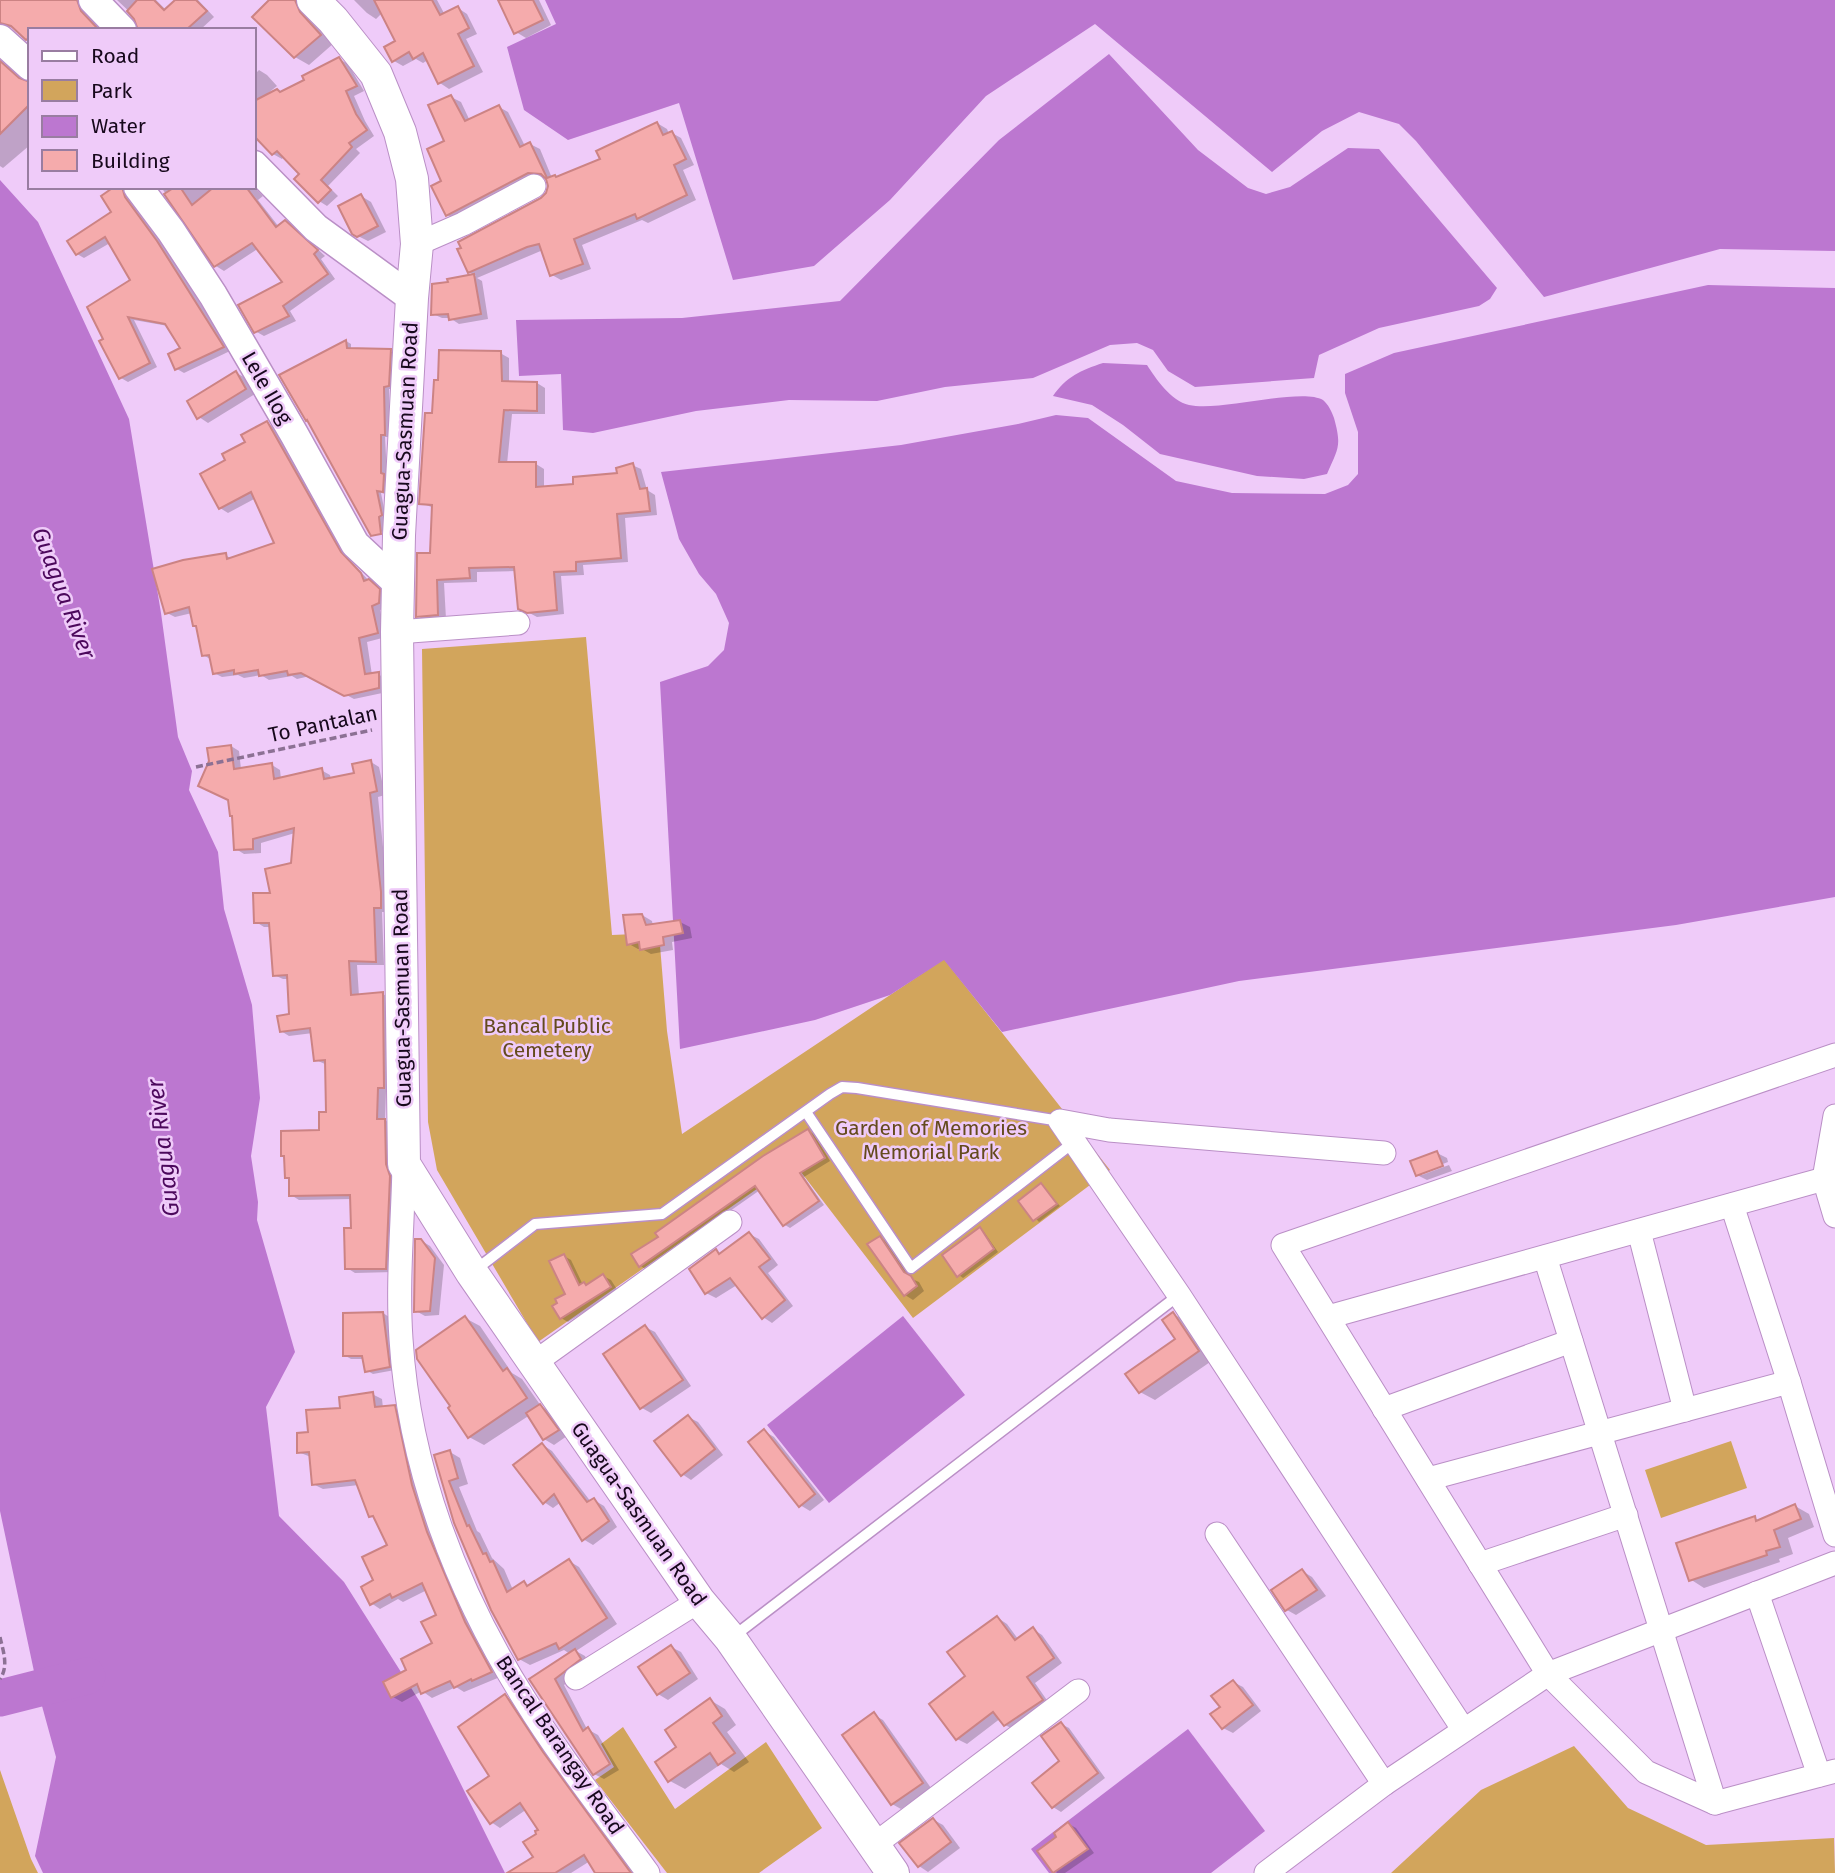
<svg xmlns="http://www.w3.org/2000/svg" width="1835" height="1873" viewBox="0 0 1835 1873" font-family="'Fira Sans',sans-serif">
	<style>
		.green { fill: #d2a55c }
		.water { fill: #bc77d0 }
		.shadow { fill: #0003 }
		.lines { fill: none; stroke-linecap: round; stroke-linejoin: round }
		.river { stroke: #bc77d0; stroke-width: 37 }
		.building { fill: #f5abac; stroke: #cc8384; stroke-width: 2 }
		.service-casing { stroke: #ba8fc6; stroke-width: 13 }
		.minor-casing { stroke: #ba8fc6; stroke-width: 25 }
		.tertiary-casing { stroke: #ba8fc6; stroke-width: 31 }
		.secondary-casing { stroke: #ba8fc6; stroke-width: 34 }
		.path { stroke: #8c7194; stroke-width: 3.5; stroke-dasharray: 7 3.5; stroke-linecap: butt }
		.service { stroke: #fff; stroke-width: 10 }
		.minor { stroke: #fff; stroke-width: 23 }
		.tertiary { stroke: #fff; stroke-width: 28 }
		.secondary { stroke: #fff; stroke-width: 32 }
		.labels { text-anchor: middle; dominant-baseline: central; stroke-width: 5; stroke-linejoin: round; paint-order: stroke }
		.street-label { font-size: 21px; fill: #17081c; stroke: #efcbf9 }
		.park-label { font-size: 21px; fill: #644a1d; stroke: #efcbf9 }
		.water-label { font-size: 23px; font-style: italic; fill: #4c085c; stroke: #efcbf9 }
	</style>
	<rect width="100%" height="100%" fill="#efcbf9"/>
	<g class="green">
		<polygon points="586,637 612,935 659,933 667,1031 682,1134 944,959 1110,1170 913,1318 794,1163 538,1342 437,1170 428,1122 422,649"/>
		<polygon points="1731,1441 1747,1488 1661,1518 1645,1470"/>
		<polygon points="623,1727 675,1809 766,1742 822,1828 759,1873 667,1873 595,1780 614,1767 601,1744"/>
		<polygon points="1574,1746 1628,1808 1706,1845 1834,1838 1835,1873 1391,1873 1481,1790"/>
		<polygon points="0,1770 31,1859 38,1873 0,1873"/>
	</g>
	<g class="water">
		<polygon points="545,0 1835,0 1835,251 1720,249 1544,297 1416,141 1399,124 1359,112 1322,131 1272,172 1095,24 986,96 890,200 814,266 733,280 679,103 568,140 524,110 507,47 556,24"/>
		<polygon points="1109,54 1198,150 1248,188 1266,194 1290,187 1348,148 1379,149 1497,288 1490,299 1479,306 1379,328 1319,355 1314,378 1195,387 1168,371 1153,350 1137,343 1110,345 1033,378 945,387 877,401 789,400 696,411 593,433 563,430 561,374 519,376 516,320 682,318 840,301 999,140"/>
		<polygon points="0,180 38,222 129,419 161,613 178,737 192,771 189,790 218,852 224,909 252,1005 260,1098 251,1156 258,1202 257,1220 295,1352 266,1407 279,1516 344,1582 420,1702 505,1873 43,1873 35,1856 56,1757 39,1695 0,1511"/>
		<polygon points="1708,285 1835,288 1835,897 1676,925 1239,981 1002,1032 944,960 890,995 815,1020 680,1049 660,682 708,666 724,650 729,623 716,594 699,574 679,539 661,472 901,445 1018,424 1056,415 1088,418 1176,481 1232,493 1325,494 1348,485 1358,474 1358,432 1345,393 1345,374 1394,353"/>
		<path d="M1103,363L1147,365C1156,379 1171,401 1189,405C1221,412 1301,387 1323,400C1328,404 1332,412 1334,418C1342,447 1338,448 1327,474L1304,479L1257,476L1160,454L1123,425L1092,405L1053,396C1066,377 1081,370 1103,363Z"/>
		<polygon points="903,1316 965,1395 829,1503 767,1425"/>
		<polygon points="1188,1729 1265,1831 1211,1873 1049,1873 1031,1849"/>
	</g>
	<g class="shadow">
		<polygon points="0,0 86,0 85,11 102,30 30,30 30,42 12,27 0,30"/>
		<polygon points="117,0 156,0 166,10 178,0 198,0 214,17 200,30 140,30 135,17"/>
		<polygon points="271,0 301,0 313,23 334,43 309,65 295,57 254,17"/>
		<polygon points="354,0 437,0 445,15 458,8 467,14 477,34 466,39 483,72 449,89 440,83 428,60 423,63 416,59 403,66 394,61 397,41 382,13 376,19 367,13"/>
		<polygon points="500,0 539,0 551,25 526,38 516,32"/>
		<polygon points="339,59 348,64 364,91 354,96 365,121 374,136 356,149 360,153 328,186 338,196 327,206 319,201 302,174 284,156 282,159 273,154 258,138 254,143 254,75 259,70 267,75 277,86 267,94 282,93 306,80"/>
		<polygon points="0,60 30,84 30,145 3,168 0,166"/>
		<polygon points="451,97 461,102 470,121 499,107 508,112 525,146 530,144 540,149 552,178 557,178 602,159 657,123 667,129 669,134 672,133 681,138 694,165 683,170 696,200 648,223 642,220 582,245 591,269 561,280 552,275 543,250 477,278 482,281 488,319 459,324 450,318 442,318 433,314 450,284 449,280 476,276 469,272 548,194 550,186 548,178 538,178 457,220 447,215 444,181"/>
		<polygon points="117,187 128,187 132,203 165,247 230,351 184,373 177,369 182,349 168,326 134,320 157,367 128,382 121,378 132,281 110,243 84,258 77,254 114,212"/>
		<polygon points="161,187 254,187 263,196 258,200 279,227 285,222 294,227 325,256 321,259 335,279 290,311 296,321 264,336 255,331 284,283 259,248 224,271 216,266"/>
		<polygon points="361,196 371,202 386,232 368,241 358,236"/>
		<polygon points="346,341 351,344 351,350 390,351 396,354 394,389 389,389 390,437 385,437 388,494 381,493 386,518 383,520 385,531 372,534"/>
		<polygon points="500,353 509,358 509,383 537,383 545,388 545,414 512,414 507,464 536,464 544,469 544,488 575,485 619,475 632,465 641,469 647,490 655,495 657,515 625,518 628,562 583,565 584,575 561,576 564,614 537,617 520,608 516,571 477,572 477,582 444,583 446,619 425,620 417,616 432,554 434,508 421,503 433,415"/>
		<polygon points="236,373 246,378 255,394 208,423 199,417"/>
		<polygon points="267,423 275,428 349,559 370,582 387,596 387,608 380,610 386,637 367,642 372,675 378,674 386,679 387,692 354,699 310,676 297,679 292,676 269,680 261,675 244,678 238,675 222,677 214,673 212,660 203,655 198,627 192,613 175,617 167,613 225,555 232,559 276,544 256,498 228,513 220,508 228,461"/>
		<polygon points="231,746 239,751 241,769 272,765 280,770 281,779 321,770 330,775 331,780 356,775 371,762 379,767 385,795 378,797 388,897 388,912 382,912 384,965 357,965 359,996 383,994 391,999 391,1092 386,1092 385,1120 393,1125 394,1272 355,1273 347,1268 353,1230 352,1199 299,1200 291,1195 291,1180 287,1177 320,1132 328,1114 327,1065 316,1060 313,1033 289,1036 281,1031 291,1016 289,979 283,979 274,975 271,927 264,927 256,922 293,865 295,833 261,843 261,853 244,854 236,849"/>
		<polygon points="642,915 652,921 653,926 680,922 690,927 692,938 672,942 673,950 651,954 642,949 638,949 629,944"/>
		<polygon points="808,1131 814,1134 830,1161 804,1177 824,1205 790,1228 785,1225 760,1190 646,1270 641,1266 633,1255"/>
		<polygon points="1437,1153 1447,1158 1448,1162 1422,1172 1422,1175 1449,1165 1452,1171 1427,1180 1417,1175"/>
		<polygon points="1041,1185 1060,1206 1039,1222 1020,1201"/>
		<polygon points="980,1229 984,1232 998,1252 963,1278 959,1275"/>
		<polygon points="749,1234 759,1239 778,1265 768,1273 793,1306 772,1323 763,1317 737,1285 716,1298 706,1293 716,1251 722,1255"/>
		<polygon points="880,1238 888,1242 912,1279 919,1282 924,1291 913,1300 905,1295"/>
		<polygon points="420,1240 430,1246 444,1265 439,1315 425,1316 416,1311"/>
		<polygon points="564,1256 571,1260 583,1285 587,1286 603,1276 611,1280 618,1291 568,1322 561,1318 567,1294"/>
		<polygon points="383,1313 389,1317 395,1370 373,1374 366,1370 364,1359 351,1359 344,1355"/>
		<polygon points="1173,1314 1188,1322 1213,1360 1155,1400 1140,1392 1177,1339"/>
		<polygon points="465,1318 480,1326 512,1373 522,1379 541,1406 550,1412 567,1436 554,1445 544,1439 530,1415 484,1445 469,1437"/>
		<polygon points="645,1327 655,1332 691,1386 651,1413 642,1408"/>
		<polygon points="372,1394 382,1399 383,1408 394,1407 404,1412 500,1677 464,1692 456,1687 432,1698 422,1691 402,1702 393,1697 408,1670 434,1644 438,1615 427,1590 403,1602 398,1599 380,1609 371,1603 376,1581 389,1546 376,1519 371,1516 359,1485 323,1489 313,1484 311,1457 298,1452 310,1434 342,1410"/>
		<polygon points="688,1417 698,1422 723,1455 691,1480 682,1474"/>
		<polygon points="764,1431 774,1437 824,1500 810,1511 800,1505"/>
		<polygon points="543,1445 552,1451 591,1502 594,1500 604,1506 617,1527 593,1545 583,1539 561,1502 553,1508 544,1502"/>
		<polygon points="450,1452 460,1458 468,1484 459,1487 477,1531 480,1533 492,1558 504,1569 513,1590 524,1583 530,1586 569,1561 579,1567 617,1624 576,1651 585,1656 589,1665 564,1685 587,1729 598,1735 619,1770 604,1779 594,1774 531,1679 570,1654 564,1650 530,1665 519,1659 436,1456"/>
		<polygon points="1795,1506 1809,1514 1814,1527 1788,1538 1793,1554 1779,1559 1780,1562 1704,1588 1690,1579 1754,1518 1759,1521"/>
		<polygon points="1302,1571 1312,1577 1326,1596 1296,1615 1287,1610"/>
		<polygon points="998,1618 1007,1624 1018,1639 1033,1629 1042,1635 1062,1663 1035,1683 1051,1706 1015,1730 1005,1725 1001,1718 967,1744 957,1739 968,1677"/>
		<polygon points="671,1647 681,1652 698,1679 668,1700 658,1694"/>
		<polygon points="1233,1682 1243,1687 1261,1711 1233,1733 1223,1728 1222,1708"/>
		<polygon points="505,1696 514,1701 634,1873 597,1873 590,1861 571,1873 521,1873 536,1858 540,1830 527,1809 500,1828 491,1822 491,1777"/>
		<polygon points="710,1700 725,1709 736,1725 727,1732 749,1762 734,1772 721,1764 685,1789 670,1781 679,1747"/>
		<polygon points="874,1715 883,1720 931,1788 901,1809 892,1804"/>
		<polygon points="1061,1724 1069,1728 1105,1778 1061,1812 1053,1807 1062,1762"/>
		<polygon points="934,1820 943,1825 960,1848 928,1872 919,1866"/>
		<polygon points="1069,1824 1076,1828 1094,1853 1065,1873 1057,1873 1055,1871 1058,1837"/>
	</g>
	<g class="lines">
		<polyline class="river" points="0,1698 87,1676"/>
	</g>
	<g class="building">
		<polygon points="0,0 77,0 81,11 99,30 30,30 30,37 26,40 11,26 0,23"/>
		<polygon points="137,0 154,0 164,10 175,0 196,0 207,11 186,30 138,30 134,19 127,11"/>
		<polygon points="269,0 295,0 300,12 321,35 294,58 252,17"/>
		<polygon points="374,0 432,0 440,15 458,6 469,28 458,34 474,66 438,84 423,53 413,59 409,52 392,62 384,47 395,41"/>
		<polygon points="498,0 533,0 543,20 514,34"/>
		<polygon points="339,57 357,86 346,91 356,114 367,130 349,143 352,147 321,180 331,190 318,203 294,179 299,174 277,151 272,155 254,136 254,101 277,89 280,92 304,80 302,76"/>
		<polygon points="0,61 19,78 30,82 30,104 0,134"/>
		<polygon points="451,95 465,121 499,105 520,147 530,142 547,178 555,175 556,177 600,159 596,151 657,122 663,135 672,131 686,159 674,165 687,195 637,219 635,214 574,239 583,264 550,276 539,244 527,247 468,273 457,249 461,248 458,242 541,198 546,193 548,186 546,179 541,174 528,173 446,216 431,186 441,181 427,149 444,141 428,105"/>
		<polygon points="114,187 122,187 125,197 157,241 224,347 175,370 168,354 180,348 165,324 128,317 150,363 119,379 99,341 103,339 87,307 130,280 105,237 76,255 67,241 111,212 101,196"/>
		<polygon points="175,187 180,187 192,205 214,187 246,187 276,227 285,220 318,250 314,254 328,274 283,306 289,316 254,333 238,305 282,282 252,243 214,267 164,194"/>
		<polygon points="361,194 378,226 357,237 352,234 338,206"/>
		<polygon points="474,274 481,314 449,320 448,314 431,315 432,284 448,282 447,279"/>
		<polygon points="346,340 347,348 391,349 389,386 384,387 385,435 381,435 381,473 384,474 383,492 377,491 382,515 379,517 381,534 371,536 307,420 306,421 279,375"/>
		<polygon points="439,350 501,351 502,381 537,382 537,411 504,410 499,462 536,462 536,487 573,484 573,477 617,473 616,468 633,463 640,489 647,488 650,511 617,514 621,558 576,562 576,571 554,572 557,610 527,613 518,609 514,567 469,568 470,578 437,580 438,615 416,617 417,553 430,553 432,505 419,504 425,413 432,413 434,380 438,380"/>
		<polygon points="236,371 246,389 197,419 187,401"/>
		<polygon points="267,421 341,552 361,573 364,581 369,579 380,589 379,603 372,606 378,633 359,638 365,674 379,672 379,688 344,696 301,673 288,675 287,671 259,676 258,670 234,674 234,670 213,674 209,655 202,656 196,626 193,626 189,607 165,614 152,569 183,560 226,553 227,559 274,543 251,492 219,509 200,474 225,460 222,454 245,442 241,435"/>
		<polygon points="231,745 234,769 272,763 274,779 322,768 324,779 354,773 352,764 371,760 377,791 370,793 381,892 381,908 374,908 376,962 349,961 351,995 383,992 384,1088 378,1088 377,1119 385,1119 386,1164 390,1176 386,1269 345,1269 344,1228 351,1228 350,1195 289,1196 289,1178 285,1178 284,1156 281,1156 281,1131 319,1130 319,1112 326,1112 325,1060 314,1061 310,1028 280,1032 277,1016 289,1014 287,975 273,976 269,923 254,923 253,893 270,893 265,869 291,863 294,828 253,839 253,849 234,850 232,816 230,816 228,800 198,786 209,761 207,748"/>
		<polygon points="642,914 646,925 680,920 683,933 663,937 664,945 640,950 639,942 627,945 623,915"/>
		<polygon points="808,1129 825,1158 800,1173 819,1201 783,1226 755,1186 639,1267 631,1254 658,1237 655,1233 763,1156"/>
		<polygon points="1437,1151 1443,1166 1416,1176 1410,1161"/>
		<polygon points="1041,1183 1057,1204 1033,1221 1018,1201"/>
		<polygon points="980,1227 994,1249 957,1277 942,1255"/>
		<polygon points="749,1232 770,1259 759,1267 785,1300 762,1319 730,1278 705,1294 689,1269 716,1249 719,1254"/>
		<polygon points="880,1236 904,1272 911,1276 917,1286 904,1296 867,1244"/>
		<polygon points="415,1239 421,1239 435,1258 430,1311 414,1312"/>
		<polygon points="564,1254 579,1285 584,1282 586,1285 603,1274 611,1287 560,1319 552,1306 557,1303 555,1299 565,1294 549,1261"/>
		<polygon points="383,1312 390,1367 365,1372 362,1356 343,1356 343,1313"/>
		<polygon points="1173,1312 1199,1351 1139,1393 1125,1374 1175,1339 1162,1320"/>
		<polygon points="465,1316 503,1371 507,1368 527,1398 468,1438 448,1408 450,1406 417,1359 416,1350"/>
		<polygon points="645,1325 683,1380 640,1409 603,1354"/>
		<polygon points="373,1392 375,1407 395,1405 412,1485 427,1532 465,1622 492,1672 472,1681 471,1679 454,1688 450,1681 421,1694 417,1684 391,1698 383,1682 406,1670 401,1659 432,1643 421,1622 436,1615 422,1583 392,1598 390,1594 370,1605 361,1587 373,1580 362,1557 387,1545 373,1516 369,1517 355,1480 312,1485 309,1452 297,1453 297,1433 308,1432 306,1410 340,1408 339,1397"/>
		<polygon points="540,1404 559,1430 543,1440 526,1413"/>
		<polygon points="688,1415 715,1449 681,1476 654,1441"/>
		<polygon points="764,1429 815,1494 799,1507 748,1442"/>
		<polygon points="542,1443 587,1502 594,1498 609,1521 582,1541 554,1494 543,1504 513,1465"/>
		<polygon points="450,1450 458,1478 449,1481 467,1526 469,1525 483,1554 486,1553 490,1562 493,1561 507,1592 524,1581 527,1586 569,1559 607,1618 559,1649 556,1643 518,1660 491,1610 454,1523 434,1455"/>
		<polygon points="1795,1504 1801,1519 1774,1530 1780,1547 1766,1551 1767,1555 1689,1581 1676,1543 1755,1516 1756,1521"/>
		<polygon points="1302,1569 1317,1590 1285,1611 1271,1590"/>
		<polygon points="997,1616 1015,1640 1033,1627 1054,1658 1027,1677 1043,1700 1004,1726 993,1712 956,1740 929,1704 965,1676 947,1652"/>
		<polygon points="671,1645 690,1673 657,1695 638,1667"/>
		<polygon points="575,1649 581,1659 555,1679 583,1731 588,1727 610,1764 593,1775 529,1679"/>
		<polygon points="1233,1680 1253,1705 1222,1729 1210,1714 1220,1707 1211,1696"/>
		<polygon points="505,1694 543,1752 631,1873 595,1873 584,1855 555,1873 507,1873 533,1857 523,1842 536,1834 535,1831 538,1830 520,1803 490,1824 467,1791 489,1776 458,1727"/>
		<polygon points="710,1698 722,1716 713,1723 735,1753 718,1765 710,1753 668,1782 655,1762 676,1747 665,1730"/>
		<polygon points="874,1712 923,1783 891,1805 842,1735"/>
		<polygon points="1061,1722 1098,1773 1052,1808 1032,1783 1059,1761 1041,1736"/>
		<polygon points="933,1818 951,1842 918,1867 899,1843"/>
		<polygon points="1068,1822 1088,1849 1053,1873 1037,1851 1056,1837 1054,1833"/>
	</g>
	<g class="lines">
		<defs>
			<g id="service">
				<polyline points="806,1112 911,1268 1074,1142"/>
				<polyline points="474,1271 535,1224 662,1214 830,1094 842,1087 857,1088 1060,1121"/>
				<polyline points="734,1636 1179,1295"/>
			</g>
			<g id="minor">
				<polyline points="417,244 463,224 534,186"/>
				<polyline points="397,632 518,623"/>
				<polyline points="1835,1055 1283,1245 1548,1674 1646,1772 1715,1803 1835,1771"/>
				<polyline points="1835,1116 1824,1179 1835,1216"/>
				<polyline points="1384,1153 1109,1130 1060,1121 1179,1295 1463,1729"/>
				<path d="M404,1164C403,1222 397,1281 401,1339C409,1468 457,1592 525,1700C562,1760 607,1816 648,1873"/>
				<polyline points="1732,1205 1789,1382 1835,1535"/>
				<polyline points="1639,1231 1685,1410"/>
				<polyline points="1545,1257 1715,1803"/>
				<polyline points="1328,1317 1824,1179"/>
				<polyline points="534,1363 730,1222"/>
				<polyline points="1384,1409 1571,1341"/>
				<polyline points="1428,1479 1789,1382"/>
				<polyline points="1217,1534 1384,1784"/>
				<polyline points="1480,1564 1626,1515"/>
				<polyline points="1757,1593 1819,1775"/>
				<polyline points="576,1678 699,1601"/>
				<polyline points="874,1845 1078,1691"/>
				<polyline points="1266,1873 1384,1784 1548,1674 1835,1563"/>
			</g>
			<g id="tertiary">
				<polyline points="93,0 122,30"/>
				<polyline points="0,39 30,66"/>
				<polyline points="254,165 316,228 412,298"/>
				<polyline points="138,187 171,231 213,295 294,434 355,544 398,584"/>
			</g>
			<polyline id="secondary" points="313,0 333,20 376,74 400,132 412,179 417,244 412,298 399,535 397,632 404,1164 472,1273 699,1601 730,1638 893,1873"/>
		</defs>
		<use href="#service" class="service-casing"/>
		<use href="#minor" class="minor-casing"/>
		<use href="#tertiary" class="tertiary-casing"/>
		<use href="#secondary" class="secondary-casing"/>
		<g class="path">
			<polyline points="196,767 372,730"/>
			<path d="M0,1637C3,1651 9,1666 0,1679"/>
		</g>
		<use href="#service" class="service"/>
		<use href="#minor" class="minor"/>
		<use href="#tertiary" class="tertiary"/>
		<use href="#secondary" class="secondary"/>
	</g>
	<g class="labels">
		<g class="street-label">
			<text transform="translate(267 388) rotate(60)">Lele Ilog</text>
			<text transform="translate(405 431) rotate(-87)">Guagua-Sasmuan Road</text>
			<text transform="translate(323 724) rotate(-12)">To Pantalan</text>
			<text transform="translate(402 998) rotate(-91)">Guagua-Sasmuan Road</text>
			<text transform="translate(639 1514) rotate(55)">Guagua-Sasmuan Road</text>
			<text transform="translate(560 1745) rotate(56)">Bancal Barangay Road</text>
		</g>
		<g class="park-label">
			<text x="547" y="1026">Bancal Public<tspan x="547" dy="24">Cemetery</tspan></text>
			<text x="931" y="1128">Garden of Memories<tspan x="931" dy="24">Memorial Park</tspan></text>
		</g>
		<g class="water-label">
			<text transform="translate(64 593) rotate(69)">Guagua River</text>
			<text transform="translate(163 1148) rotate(-97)">Guagua River</text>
		</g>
	</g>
	<rect x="28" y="28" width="228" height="161" fill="#efcbf9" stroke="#997da1" stroke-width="2"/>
	<rect x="42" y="51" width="35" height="10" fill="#ffffff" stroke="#997da1" stroke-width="2"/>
	<text x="91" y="63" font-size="21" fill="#17081c">Road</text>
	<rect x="42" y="80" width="35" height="21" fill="#d2a55c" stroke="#997da1" stroke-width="2"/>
	<text x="91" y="98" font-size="21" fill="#17081c">Park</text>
	<rect x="42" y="116" width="35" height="21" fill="#bc77d0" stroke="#997da1" stroke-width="2"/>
	<text x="91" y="133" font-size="21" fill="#17081c">Water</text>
	<rect x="42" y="150" width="35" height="21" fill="#f5abac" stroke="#997da1" stroke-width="2"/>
	<text x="91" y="168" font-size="21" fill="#17081c">Building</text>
</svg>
